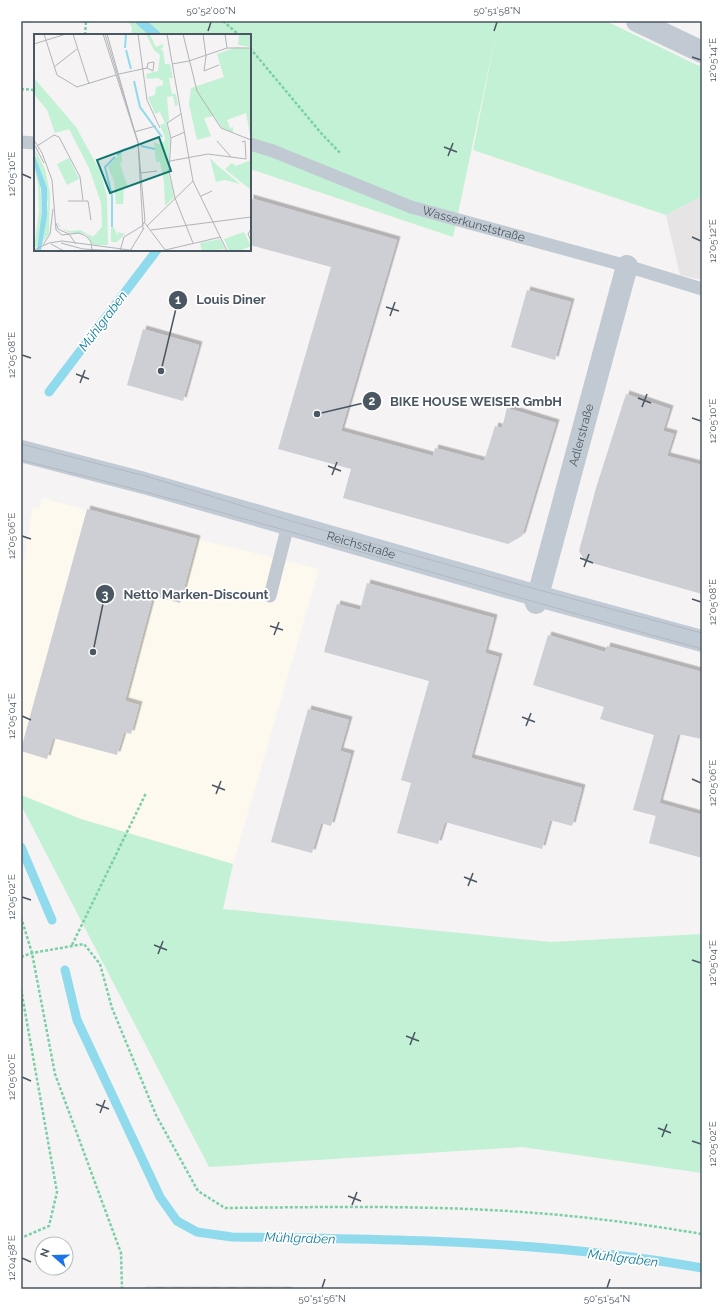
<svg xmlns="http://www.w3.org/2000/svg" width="723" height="1310" viewBox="0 0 723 1310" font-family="Raleway,sans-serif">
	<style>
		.commercial { fill: #fdf9ef }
		.education { fill: #e6e4e5 }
		.green { fill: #c3f1d5 }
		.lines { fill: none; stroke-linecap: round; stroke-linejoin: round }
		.stream { stroke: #90daee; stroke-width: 9 }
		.building { fill: #cdcfd5; filter: url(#shadow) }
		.path { stroke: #7ad0a6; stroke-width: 2.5; stroke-dasharray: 3 2; stroke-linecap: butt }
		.lane { stroke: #c1cad2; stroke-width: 13 }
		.street { stroke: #c1cad2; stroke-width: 22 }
		.secondary { stroke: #c1cbd6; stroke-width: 22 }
		.tram { stroke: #b5b8bd; stroke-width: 1 }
		.rail-casing { stroke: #b5b8bd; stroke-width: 4.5 }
		.rail { stroke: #fff; stroke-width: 3; stroke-dasharray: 9; stroke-linecap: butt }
		.ticks { fill: none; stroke: #4a5661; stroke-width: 1.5 }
		.labels { text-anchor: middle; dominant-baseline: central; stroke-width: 3.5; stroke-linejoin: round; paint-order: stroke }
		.street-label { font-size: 12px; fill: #4a5661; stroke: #fff }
		.water-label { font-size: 13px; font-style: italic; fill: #0c7c9b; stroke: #fff }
		.inset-river { fill: none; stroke: #90daee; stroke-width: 2 }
		.inset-road { fill: none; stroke: #b1b4b9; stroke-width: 1 }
		.view { fill: #0f766e; fill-opacity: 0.15; stroke: #0f766e; stroke-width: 2 }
		.inset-edge { fill: none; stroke: #4a5661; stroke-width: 2 }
		.leader { fill: none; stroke: #4a5661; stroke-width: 1.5 }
		.callout-dot { fill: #4a5661; stroke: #fff; stroke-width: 1.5 }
		.mark-label { font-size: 12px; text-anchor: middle; font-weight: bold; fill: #fff }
		.callout-label { font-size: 13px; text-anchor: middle; font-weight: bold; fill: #4a5661; stroke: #fff; stroke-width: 3.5; stroke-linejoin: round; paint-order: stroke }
		.neatline { fill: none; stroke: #4a5661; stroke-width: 1.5 }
		.ticks-label { font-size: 10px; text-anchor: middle; fill: #4a5661 }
	</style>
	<defs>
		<filter id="shadow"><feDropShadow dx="3.5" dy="-3.5" stdDeviation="0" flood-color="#0004"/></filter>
	</defs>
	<rect width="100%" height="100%" fill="#f5f3f3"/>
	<polygon class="commercial" points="42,498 197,539 319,569 233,864 81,819 21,795 21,575 33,508 39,509"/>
	<polygon class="education" points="702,196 702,280 680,275 666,215"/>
	<g class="green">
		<polygon points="128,21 606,21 697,65 702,66 702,196 666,215 473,150 497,29 453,237 250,169 250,35 131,35 132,27"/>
		<polygon points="21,795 81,819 233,864 223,909 550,942 702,934 702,1173 522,1147 209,1167 21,805"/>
	</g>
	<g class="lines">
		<g class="stream">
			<polyline points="140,21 156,35"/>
			<polyline points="49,392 157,250"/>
			<polyline points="21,847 52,920"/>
			<path d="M65,970L77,1020L160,1197L177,1221L197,1232L232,1237C389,1239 547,1240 702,1268"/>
		</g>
	</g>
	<g class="building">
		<polygon points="250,198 397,240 341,431 433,456 435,448 484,461 495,426 502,428 507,408 556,423 522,536 508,544 343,498 351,469 278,449 331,267 250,245"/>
		<polygon points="527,290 571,302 555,360 511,347"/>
		<polygon points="143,329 199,345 183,401 127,385"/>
		<polygon points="626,394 670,409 663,431 674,434 667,456 702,465 702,594 585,561 579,551 596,488"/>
		<polygon points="87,509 197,539 180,603 153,596 125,701 139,705 131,734 124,732 117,755 53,738 47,759 21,751 21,749"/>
		<polygon points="367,583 494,618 485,653 499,657 471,758 582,788 572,826 550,820 542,849 445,822 438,844 397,833 411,783 401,780 429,681 324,652 337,604 360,610"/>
		<polygon points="548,635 605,652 607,646 702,672 702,739 678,734 656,816 633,810 654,735 600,719 604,707 533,685"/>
		<polygon points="308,709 349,720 340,751 351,754 331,826 321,823 312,853 271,842"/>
		<polygon points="659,803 702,815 702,858 649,843"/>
	</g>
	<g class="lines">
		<g class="path">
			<polyline points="223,21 239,35"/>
			<polyline points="85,35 86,21"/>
			<polyline points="250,48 321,133 341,154"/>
			<polyline points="21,89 35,90"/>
			<polyline points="21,917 32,953 55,1074 121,1253 122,1289"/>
			<polyline points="72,945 146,793"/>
			<path d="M21,957L32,953L84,944L100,964L112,1008L156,1115L198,1191L225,1208C324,1207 423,1205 522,1212C582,1216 643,1224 702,1234"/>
			<polyline points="21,989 57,1192 49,1226 21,1238"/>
		</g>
		<g class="lane">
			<polyline points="21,142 35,143"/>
			<path id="s1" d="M250,144L273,151L411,207L627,266L702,289"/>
			<polyline points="270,596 288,525"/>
		</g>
		<g class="street">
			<polyline points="637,21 702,52"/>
			<path id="s2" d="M536,603L627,266"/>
		</g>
		<path class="secondary" id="s3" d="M21,451L144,483L538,596L702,641"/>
		<g class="tram">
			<polyline points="21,444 149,477 291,521 539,590 702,633"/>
			<path d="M21,460C250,516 475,587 702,649"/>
		</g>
		<defs>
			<polyline id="rail" points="147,1289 291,1289"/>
		</defs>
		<use href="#rail" class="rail-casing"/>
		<use href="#rail" class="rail"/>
	</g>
	<path class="ticks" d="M208,31L211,22M494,31L497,22M692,57L701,60M444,147L457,152M448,156L453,143M22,174L31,178M692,237L701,241M386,307L399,311M390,316L395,302M22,355L31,358M76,374L89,379M80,383L85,370M638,398L651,403M642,407L647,394M692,418L701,421M328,466L341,471M332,475L337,462M22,536L31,539M580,558L593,563M584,567L589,554M692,599L701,602M270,626L283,630M274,635L279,622M22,716L31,720M522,717L535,722M526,726L531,713M692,779L701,783M212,785L225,790M216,794L221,781M464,877L477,882M468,886L473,873M22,897L31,900M154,945L167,950M158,954L163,941M692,960L701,963M406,1036L419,1041M410,1045L415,1032M22,1077L31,1081M96,1104L109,1109M100,1113L105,1100M658,1128L671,1133M662,1137L667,1124M692,1141L701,1144M348,1196L361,1201M352,1205L357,1192M22,1258L31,1262M322,1288L325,1279M607,1288L610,1279"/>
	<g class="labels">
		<g class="street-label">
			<text stroke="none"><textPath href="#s1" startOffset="238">Wasserkunststraße</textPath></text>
			<text stroke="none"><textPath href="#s2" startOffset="174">Adlerstraße</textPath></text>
			<text stroke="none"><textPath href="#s3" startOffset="353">Reichsstraße</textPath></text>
		</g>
		<g class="water-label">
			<text transform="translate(103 321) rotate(-53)">Mühlgraben</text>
			<text transform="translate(300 1238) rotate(2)">Mühlgraben</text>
			<text transform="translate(623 1258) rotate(7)">Mühlgraben</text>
		</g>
	</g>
	<g transform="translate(34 34)">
		<rect width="217" height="217" fill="#f5f3f3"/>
		<path d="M112,0H118L116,1L122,13L129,10V14L126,15L129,17L131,30H136L139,44H135L138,60H142L144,71L141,72L139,62L133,63L135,86L132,90L136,104L134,137L140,163L131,172L130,148L126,128H122L120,108L124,110L130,108L131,103L126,91L131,89L126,78L121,80L114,63L121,61L122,53L129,51V47L124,44L113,45L112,40L124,37L126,21L120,16ZM205,0H217V13L204,11ZM203,13L217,15V106L212,79L193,86L196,94L199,93V99L188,94L180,82L170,84L177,102L163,106L155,70L157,54L190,43L183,20ZM0,44L42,93L66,137L73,162L74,211H59L52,200L36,199L24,192V188L27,194L36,197L46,196L59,203L68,193L67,169L55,134L35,95L21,99L13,76L0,60ZM0,114L11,135L16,159L15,200L9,208L14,169ZM88,117V129H86L94,154H90L89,170H82L80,147L74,133ZM35,124L45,145L33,151L23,130ZM176,124L183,131L206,150L191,146L182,148ZM217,126V156L191,135L198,129L202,132ZM0,130L5,141L8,176L6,207L5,211L0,214L5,177L4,151ZM82,192L83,198L91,200L83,208H77V194L80,193L84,205ZM210,198L217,212L205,217H195L190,205ZM186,205L191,215L168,217L166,209Z" fill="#c3f1d5"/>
		<path d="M0,119L13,154V182L7,217H3L8,177L7,155L0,130Z" fill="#90daee"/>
		<path class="inset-river" d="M91,14L92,0M92,16L97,35M100,47L106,73L128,103M107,112L121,115M83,121L89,116L101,113M78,193V162L71,133L81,123"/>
		<path class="inset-road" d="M10,0L23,41L43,53L82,41M39,0L55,50M69,0L104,109L109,195M71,0L104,108L111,187L108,192L90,203L86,217M73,0L100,96M104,0L113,66L126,94M133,0L159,147L193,217M149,0L163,57L187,94L217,106M169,0L172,22L170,37L185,31M191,0L193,14M0,10L32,0M138,30L155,27L193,14H217M20,33L43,15M85,40L113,34L119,37L120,28L114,29L113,34M147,80L133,89L137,104L135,137L141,164L159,209M100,98L122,92M137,104L151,98M0,106L8,119L18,146L22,196L28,201L45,199L52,202L57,208L58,217M183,107L197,123M0,110L10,129M3,112L20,101L25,103L46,143L49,166M136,127L174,120L212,125L211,107L208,108M106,139L123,137M167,162L178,157M34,167H54L57,186M110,188L132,217M22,189L24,195L35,200L42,210M113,192L159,147M217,195L214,200L217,207M117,196L217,183M27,209L49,215L85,217M17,210L30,217M9,211L16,200L19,175M0,216L15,209L28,207L103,217M131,216L187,203M96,217L110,194"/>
		<path class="view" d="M125,103L137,137L76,159L63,126Z"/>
		<rect width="217" height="217" class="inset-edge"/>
	</g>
	<path class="leader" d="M161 371L178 300M317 414L372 401M93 652L105 594"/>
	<g class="callout-dot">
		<circle cx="161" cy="371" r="4"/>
		<circle cx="317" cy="414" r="4"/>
		<circle cx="93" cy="652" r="4"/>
		<circle cx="178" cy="300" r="10"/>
		<circle cx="372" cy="401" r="10"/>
		<circle cx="105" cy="594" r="10"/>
	</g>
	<g class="mark-label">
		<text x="178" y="304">1</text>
		<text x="372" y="405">2</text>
		<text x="105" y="599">3</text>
	</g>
	<g class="callout-label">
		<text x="231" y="304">Louis Diner</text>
		<text x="476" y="406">BIKE HOUSE WEISER GmbH</text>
		<text x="196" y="599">Netto Marken-Discount</text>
	</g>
	<rect width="723" height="1310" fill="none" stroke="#ffffff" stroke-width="44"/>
	<g transform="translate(54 1256) rotate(290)"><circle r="19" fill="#ffffff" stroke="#b7bbc0"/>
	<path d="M0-3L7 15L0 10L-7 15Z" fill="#1a73e8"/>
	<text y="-6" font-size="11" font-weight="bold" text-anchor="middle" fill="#4a5661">N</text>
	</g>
	<rect x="22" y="22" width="679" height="1266" class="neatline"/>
	<g class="ticks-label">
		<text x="211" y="14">50°52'00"N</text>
		<text x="497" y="14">50°51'58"N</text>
		<text transform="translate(712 60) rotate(-90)" y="4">12°05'14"E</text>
		<text transform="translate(11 174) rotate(-90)" y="4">12°05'10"E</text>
		<text transform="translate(712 241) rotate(-90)" y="4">12°05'12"E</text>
		<text transform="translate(11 355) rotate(-90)" y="4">12°05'08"E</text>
		<text transform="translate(712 421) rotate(-90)" y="4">12°05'10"E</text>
		<text transform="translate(11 536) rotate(-90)" y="4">12°05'06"E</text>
		<text transform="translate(712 602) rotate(-90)" y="4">12°05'08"E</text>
		<text transform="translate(11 716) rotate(-90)" y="4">12°05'04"E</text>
		<text transform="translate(712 783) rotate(-90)" y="4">12°05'06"E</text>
		<text transform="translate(11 897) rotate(-90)" y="4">12°05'02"E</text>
		<text transform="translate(712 963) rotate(-90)" y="4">12°05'04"E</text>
		<text transform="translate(11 1077) rotate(-90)" y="4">12°05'00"E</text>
		<text transform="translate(712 1144) rotate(-90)" y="4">12°05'02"E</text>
		<text transform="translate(11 1258) rotate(-90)" y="4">12°04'58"E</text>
		<text x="322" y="1302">50°51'56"N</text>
		<text x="607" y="1302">50°51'54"N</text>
	</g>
</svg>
